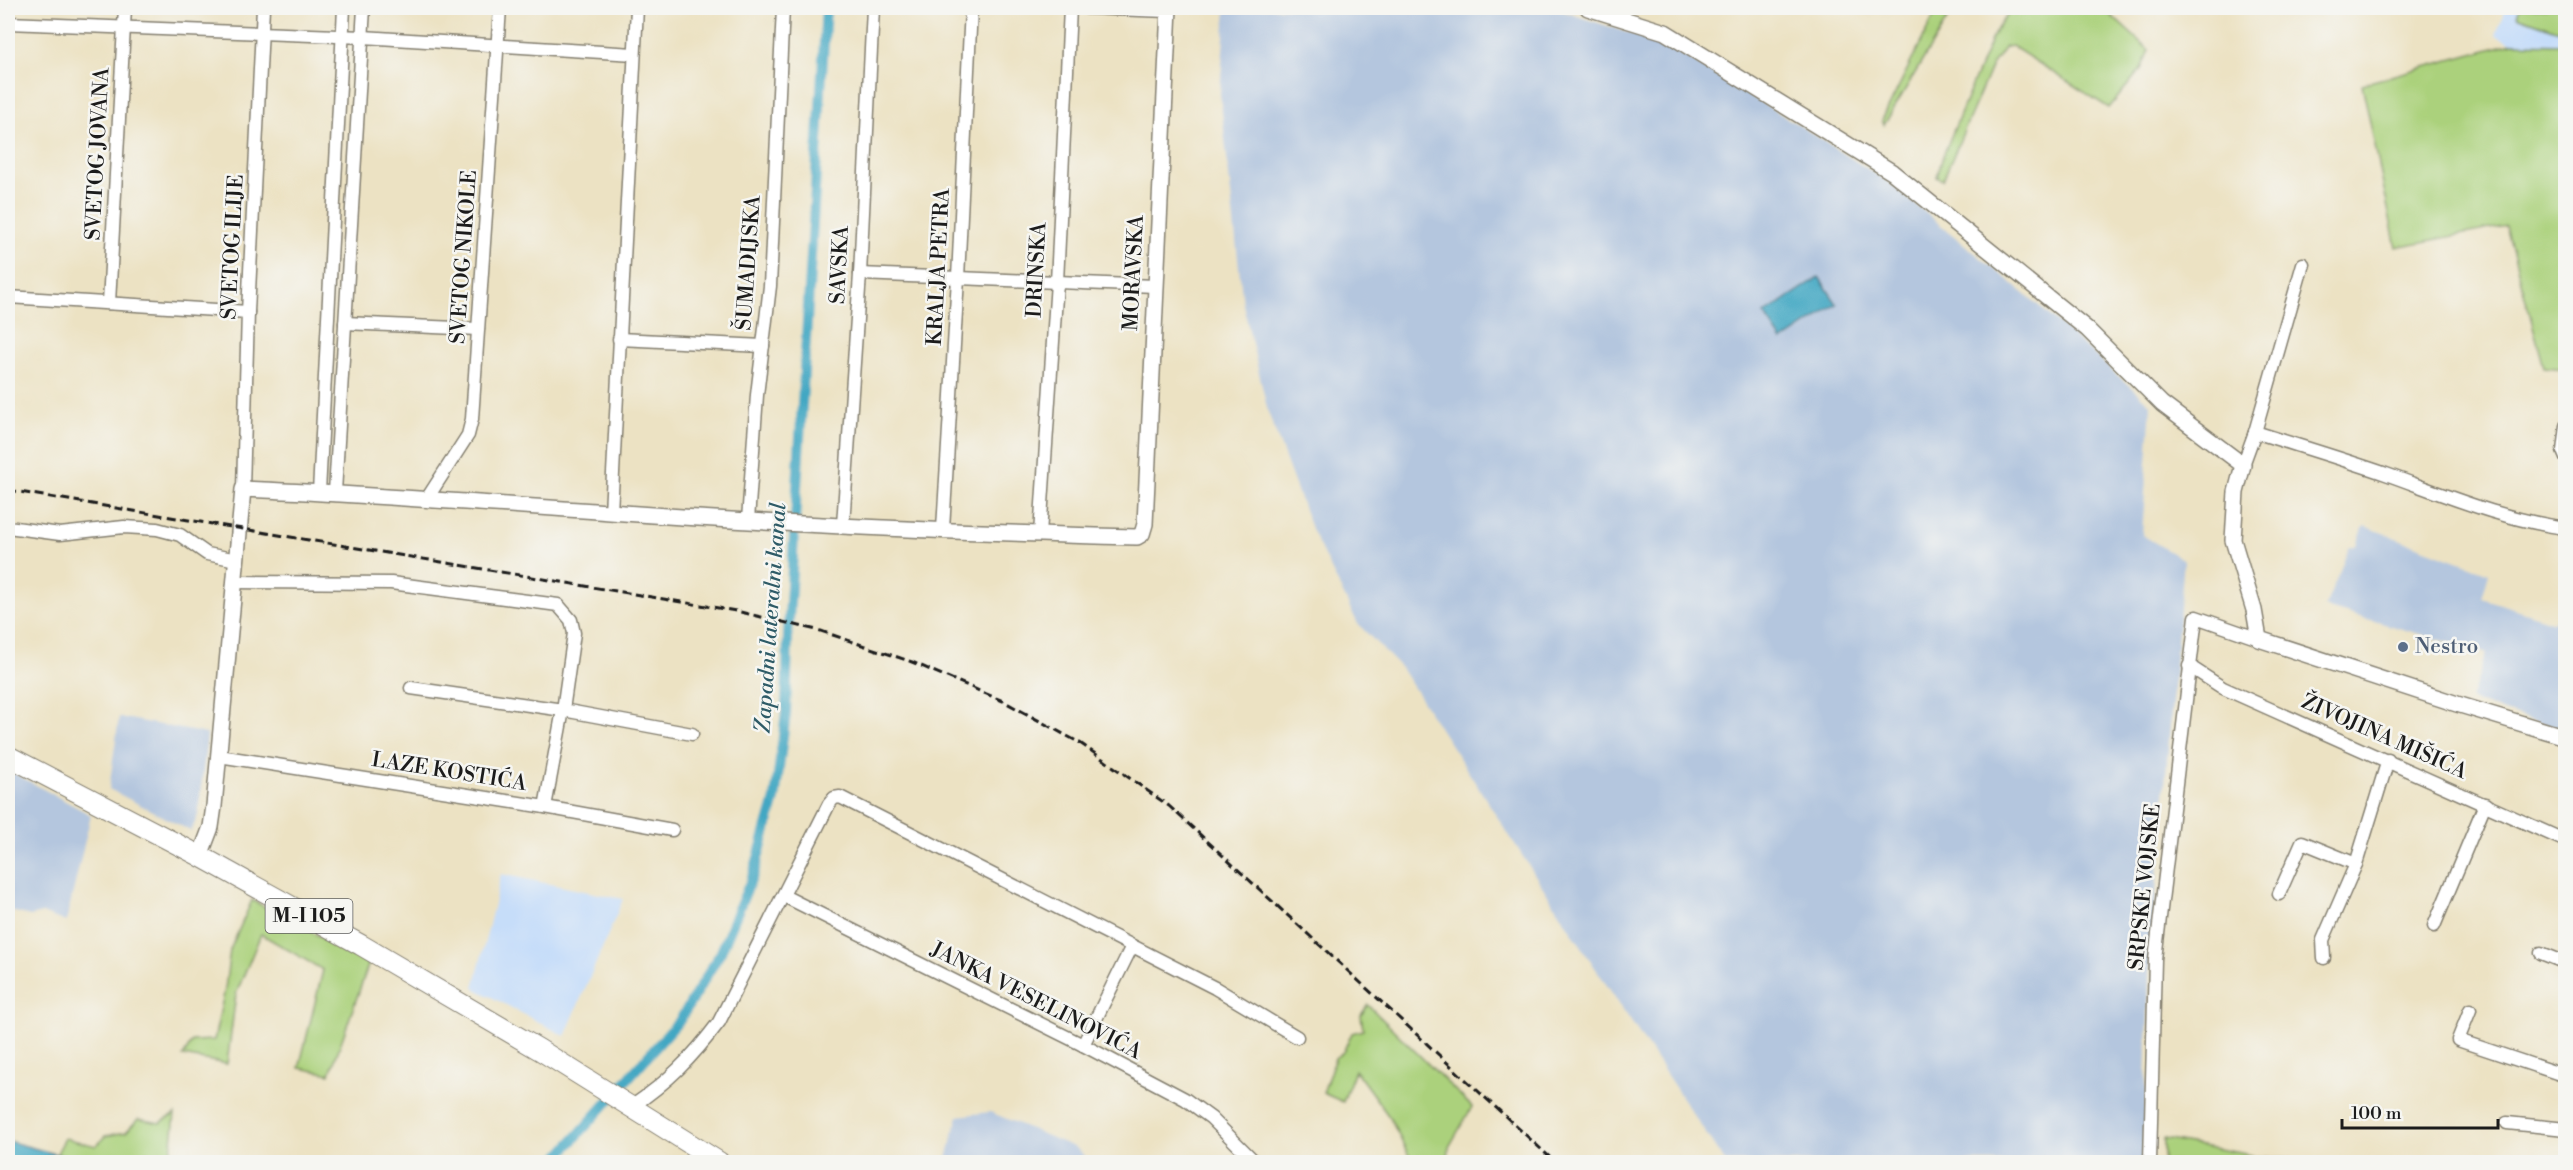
<svg xmlns="http://www.w3.org/2000/svg" width="2573" height="1170" viewBox="0 0 2573 1170" font-family="'Libre Bodoni',serif">
	<style>
		.built { fill: #c6ddf9 }
		.industrial { fill: #b4c6de }
		.green { fill: #abd17b; stroke: #64764c; stroke-width: 1.5 }
		.water { fill: #43a7c3; stroke: #306270; stroke-width: 1.5 }
		.lines { fill: none; stroke-linecap: round; stroke-linejoin: round }
		.canal { stroke: #43a7c3; stroke-width: 10 }
		.minor-casing { stroke: #847f70; stroke-width: 15 }
		.tertiary-casing { stroke: #847f70; stroke-width: 18 }
		.primary-casing { stroke: #847f70; stroke-width: 22 }
		.minor { stroke: #fff; stroke-width: 12 }
		.tertiary { stroke: #fff; stroke-width: 15 }
		.primary { stroke: #fff; stroke-width: 20 }
		.rail { stroke: #1c1c1c; stroke-width: 3; stroke-dasharray: 9 4.5; stroke-linecap: butt }
		.service-dot { fill: #5c6f8a; stroke: #f6f6f2; stroke-width: 2 }
		.labels { text-anchor: middle; dominant-baseline: central; stroke-width: 5; stroke-linejoin: round; paint-order: stroke }
		.shield { fill: #f6f6f2; stroke: #5d5d5c; stroke-width: 1.5 }
		.shield-label { font-size: 20px; font-weight: bold; fill: #1c1c1c }
		.street-label { font-size: 21px; fill: #1c1c1c; stroke: #f6f6f2 }
		.service-label { font-size: 21px; fill: #4e5e75; stroke: #f6f6f2; text-anchor: start }
		.water-label { font-size: 22px; font-style: italic; fill: #2e5b67; stroke: #f6f6f2 }
	</style>
	<rect width="100%" height="100%" fill="#f6f6f2"/>
	<filter id="ink" filterUnits="userSpaceOnUse"><feTurbulence type="fractalNoise" baseFrequency=".0167" numOctaves="2"/><feDisplacementMap in="SourceGraphic" scale="12" xChannelSelector="R" yChannelSelector="G"/><feConvolveMatrix kernelMatrix="1 2 1 2 8 2 1 2 1" color-interpolation-filters="sRGB"/></filter>
	<filter id="wash" filterUnits="userSpaceOnUse"><feTurbulence type="fractalNoise" baseFrequency=".008" numOctaves="4" result="noise"/><feDisplacementMap in="SourceGraphic" scale="24" xChannelSelector="R" yChannelSelector="G"/><feGaussianBlur stdDeviation="1.35" result="paint"/><feColorMatrix in="noise" values="0 0 0 0 0 0 0 0 0 0 0 0 0 0 0 0 0 1.4 0 .05"/><feComposite in="paint" operator="in"/></filter>
	<g filter="url(#wash)">
		<rect width="100%" height="100%" fill="#ece2c3"/>
		<g class="built">
			<polygon points="2505,8 2565,8 2566,44 2512,43 2496,35"/>
			<polygon points="501,874 623,899 565,1036 474,988"/>
		</g>
		<g class="industrial">
			<polygon points="1226,8 1553,8 1668,46 1802,127 1888,182 2031,299 2151,405 2142,535 2184,560 2149,973 2144,1162 1725,1162 1590,960 1401,668 1358,624 1312,531 1268,412 1243,304 1220,93"/>
			<polygon points="2364,526 2489,573 2482,598 2554,622 2565,602 2565,731 2471,700 2486,653 2325,607 2349,548 2357,545"/>
			<polygon points="119,717 207,734 198,815 191,831 109,789"/>
			<polygon points="8,770 91,815 66,922 42,913 30,916 8,910"/>
			<polygon points="990,1112 1076,1148 1091,1162 946,1162 958,1116"/>
		</g>
		<g class="green">
			<polygon points="1938,8 1954,8 1884,125 1882,120"/>
			<polygon points="2014,8 2103,8 2149,50 2141,69 2109,108 2012,46 2005,47 1992,65 1943,180 1937,177 1943,156 1991,40 2000,24"/>
			<polygon points="2520,8 2565,8 2565,33 2517,16"/>
			<polygon points="2512,43 2565,44 2565,369 2544,367 2506,226 2396,247 2362,84"/>
			<polygon points="252,900 369,963 330,1074 299,1068 323,970 261,934 236,994 227,1064 183,1056 192,1041 214,1040 225,989 230,950"/>
			<polygon points="1368,1005 1472,1107 1449,1147 1448,1162 1412,1162 1390,1118 1355,1070 1343,1102 1323,1093 1335,1058 1343,1052 1352,1033 1363,1030 1361,1015"/>
			<polygon points="175,1114 170,1162 85,1162 56,1155 65,1138 96,1146 105,1136 126,1132 138,1119 160,1123"/>
			<polygon points="2163,1139 2262,1157 2321,1162 2163,1162"/>
		</g>
		<g class="water">
			<polygon points="1819,277 1837,304 1782,341 1764,314"/>
			<polygon points="8,1141 85,1162 8,1162"/>
		</g>
		<g class="lines">
			<polyline class="canal" points="554,1162 680,1020 721,952 753,875 775,799 786,713 788,636 826,8"/>
		</g>
	</g>
	<g filter="url(#ink)">
		<g class="lines">
			<defs>
				<g id="minor">
					<polyline points="1086,8 1168,11"/>
					<polyline points="8,23 363,37 634,54"/>
					<polyline points="860,274 1155,286"/>
					<polyline points="8,297 248,312"/>
					<polyline points="109,303 125,8"/>
					<polyline points="345,323 478,329"/>
					<polyline points="619,339 763,346"/>
					<polyline points="2566,426 2563,451 2566,458"/>
					<path d="M2255,432C2299,446 2343,459 2386,474C2445,495 2503,520 2566,528"/>
					<polyline points="2243,465 2255,432 2303,264"/>
					<polyline points="243,489 248,312 263,8"/>
					<polyline points="319,492 344,8"/>
					<polyline points="335,492 364,8"/>
					<polyline points="428,497 468,435 472,419 500,8"/>
					<polyline points="611,512 637,8"/>
					<polyline points="748,520 757,395 770,286 783,8"/>
					<polyline points="843,525 860,274 873,8"/>
					<polyline points="8,527 60,534 124,527 157,529 180,535 207,554 237,560"/>
					<polyline points="943,529 958,278 971,8"/>
					<polyline points="1040,534 1057,282 1070,8"/>
					<polyline points="235,582 391,583 558,605 571,620 574,633 563,710 545,807"/>
					<polyline points="2189,666 2223,688 2566,841"/>
					<polyline points="411,688 563,710 692,734"/>
					<polyline points="219,756 545,807 672,830"/>
					<polyline points="2279,894 2302,842 2356,864"/>
					<polyline points="784,896 1083,1045 1185,1099 1211,1118 1255,1162"/>
					<polyline points="2434,926 2485,804"/>
					<polyline points="2541,953 2566,963"/>
					<polyline points="2324,958 2323,940 2356,864 2388,760"/>
					<polyline points="2470,1010 2458,1040 2566,1076"/>
					<polyline points="1083,1045 1132,946"/>
					<path d="M631,1107C668,1082 692,1058 719,1022L829,804L834,798L840,797L1215,988L1297,1037"/>
					<polyline points="2507,1123 2566,1129"/>
					<polyline points="2150,1162 2155,959 2196,617 2259,639"/>
				</g>
				<g id="tertiary">
					<polyline points="1588,8 1665,32 1892,172 2087,329 2162,404 2243,465 2236,492 2233,540 2254,610 2259,639 2457,704 2566,737"/>
					<path d="M200,856L211,827L214,806L243,489C366,494 488,504 610,512C785,525 961,532 1137,537L1142,534L1145,524L1169,8"/>
				</g>
				<polyline id="primary" points="8,756 200,856 361,945 540,1050 719,1162"/>
			</defs>
			<use href="#minor" class="minor-casing"/>
			<use href="#tertiary" class="tertiary-casing"/>
			<use href="#primary" class="primary-casing"/>
			<use href="#minor" class="minor"/>
			<use href="#tertiary" class="tertiary"/>
			<use href="#primary" class="primary"/>
			<polyline class="rail" points="8,490 736,611 821,631 912,662 1003,701 1080,743 1169,806 1555,1162"/>
		</g>
	</g>
	<circle class="service-dot" cx="2403" cy="647" r="6"/>
	<g class="labels">
		<rect class="shield" x="265.5" y="899" width="87" height="34" rx="4.5"/>
		<g class="shield-label">
			<text x="309" y="916">M-I 105</text>
		</g>
		<g class="street-label">
			<text transform="translate(98 154) rotate(-87)">SVETOG JOVANA</text>
			<text transform="translate(233 247) rotate(-87)">SVETOG ILIJE</text>
			<text transform="translate(464 257) rotate(-86)">SVETOG NIKOLE</text>
			<text transform="translate(749 263) rotate(-86)">ŠUMADIJSKA</text>
			<text transform="translate(840 265) rotate(-87)">SAVSKA</text>
			<text transform="translate(939 267) rotate(-87)">KRALJA PETRA</text>
			<text transform="translate(1037 270) rotate(-87)">DRINSKA</text>
			<text transform="translate(1134 273) rotate(-87)">MORAVSKA</text>
			<text transform="translate(2384 737) rotate(24)">ŽIVOJINA MIŠIĆA</text>
			<text transform="translate(449 772) rotate(9)">LAZE KOSTIĆA</text>
			<text transform="translate(2145 887) rotate(-84)">SRPSKE VOJSKE</text>
			<text transform="translate(1036 1001) rotate(27)">JANKA VESELINOVIĆA</text>
		</g>
		<g class="service-label">
			<text x="2415" y="647">Nestro</text>
		</g>
		<g class="water-label">
			<text transform="translate(771 618) rotate(-86)">Zapadni lateralni kanal</text>
		</g>
	</g>
	<rect width="2573" height="1170" fill="none" stroke="#f6f6f2" stroke-width="30"/>
	<path d="M2342 1119v9h156v-9" fill="none" stroke="#1c1c1c" stroke-width="3"/>
	<text x="2351" y="1119" font-size="18" fill="#1c1c1c" stroke="#f6f6f2" stroke-width="4.5" paint-order="stroke">100 m</text>
</svg>
